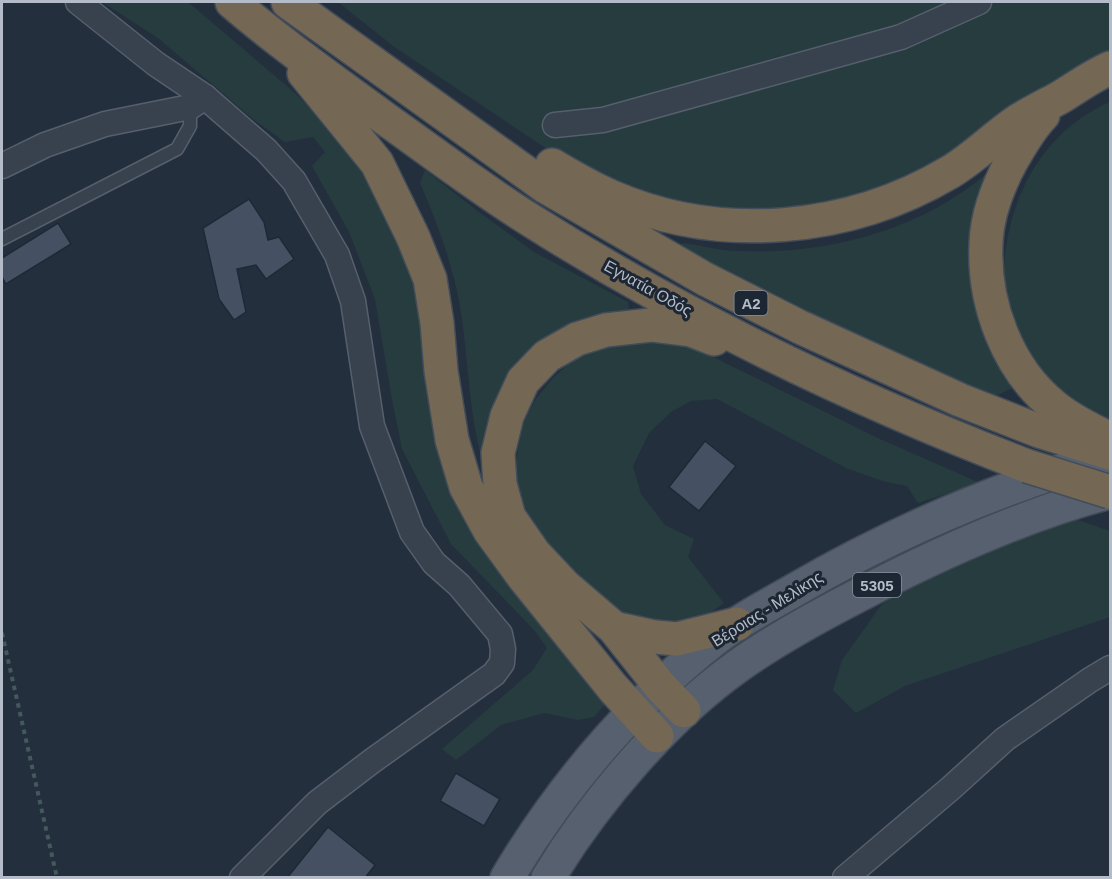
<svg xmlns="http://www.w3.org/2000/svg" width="1112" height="879" viewBox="0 0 1112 879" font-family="Helvetica,sans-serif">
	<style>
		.green { fill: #263c3f }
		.building { fill: #455162; stroke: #1f2835; stroke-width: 1.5 }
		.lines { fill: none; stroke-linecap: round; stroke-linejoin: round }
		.service-casing { stroke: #565f6c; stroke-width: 15 }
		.minor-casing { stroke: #565f6c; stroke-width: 27 }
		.primary-casing { stroke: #414a57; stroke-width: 36 }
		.motorway-casing { stroke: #434c59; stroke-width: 36 }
		.path { stroke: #44595c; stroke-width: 4; stroke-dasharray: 4.5 4.5; stroke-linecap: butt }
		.service { stroke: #38414e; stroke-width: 12 }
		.minor { stroke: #38414e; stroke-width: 24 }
		.primary { stroke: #56606e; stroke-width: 33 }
		.motorway { stroke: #746855; stroke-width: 33 }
		.motorway-bridge-casing { stroke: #434c59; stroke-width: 36; stroke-linecap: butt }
		.motorway-bridge { stroke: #746855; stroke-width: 33 }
		.labels { text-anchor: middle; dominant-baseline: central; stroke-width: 6; stroke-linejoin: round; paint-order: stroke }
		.shield { fill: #1d2633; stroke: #878f9c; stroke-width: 1.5 }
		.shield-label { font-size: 15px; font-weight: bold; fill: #b4bcc9 }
		.street-label { font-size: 16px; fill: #b4bcc9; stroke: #1d2633 }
	</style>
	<rect width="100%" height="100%" fill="#242f3e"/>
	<g class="green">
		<polygon points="102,2 188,2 295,93 351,149 406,242 418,295 442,454 608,701 594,717 578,720 544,713 501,725 456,760 442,749 533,670 547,648 535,631 451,544 402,449 392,400 375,299 349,232 312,166 325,152 313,137 285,142 254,120 158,38"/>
		<polygon points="338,2 1110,2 1110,54 983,137 894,188 802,213 691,207 596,177 544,147 393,46"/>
		<path d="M1110,102V426C1097,417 1057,396 1049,386C1028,359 1012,326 1005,292C1003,278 1004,261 1006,247C1015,184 1051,127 1110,102Z"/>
		<path d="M425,170L475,209L534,252L628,302L629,309L578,322L486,453L480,452C468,404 468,354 460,306C452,263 437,222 420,183Z"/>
		<path d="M986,174L992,175L1014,387L992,398L926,371L685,253L679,246L683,243C701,245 720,251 738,251C825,255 919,231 986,174Z"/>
		<polygon points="622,340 673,340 699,350 880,439 980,483 918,503 907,486 886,482 848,469 717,399 691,401 671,412 649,433 633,466 641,494 665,525 694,539 688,557 724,603 706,616 668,626 621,614 593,594 532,527 520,500 515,479 518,450 522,425 535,400 553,378 574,359 597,347"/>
		<polygon points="1075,519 1110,531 1110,617 905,686 856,713 833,690 842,660 882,604 897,594 984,553"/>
	</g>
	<g class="building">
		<polygon points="249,199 264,222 268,240 279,237 294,259 266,279 256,265 237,269 246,312 234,320 219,299 203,228"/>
		<polygon points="58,223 71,244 6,284 2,277 2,258"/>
		<polygon points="705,441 736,466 699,511 669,487"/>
		<polygon points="456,773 500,799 484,826 440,801"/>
		<polygon points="328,827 375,865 365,878 287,878"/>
	</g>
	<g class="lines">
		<defs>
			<polyline id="service" points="2,239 177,149 190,126 190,107"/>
			<g id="minor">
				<polyline points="78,2 156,64 205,97 266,150 294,181 337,255 353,301 372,426 412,532 434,563 459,585 500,634 503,649 502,663 494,674 372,761 317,803 242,878"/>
				<polyline points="555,125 603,120 901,37 979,2"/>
				<polyline points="2,166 45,145 105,124 190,107 205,97"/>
				<polyline points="845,878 951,788 1005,739 1090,680 1110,668"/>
			</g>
			<g id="primary">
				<path d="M507,878C562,786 632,704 715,639C739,620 767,606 793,591C893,533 999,487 1110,456"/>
				<path d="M548,878C594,802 666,717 738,666C776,639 818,616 859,595C939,553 1023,515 1110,492"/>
			</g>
			<g id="motorway">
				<path d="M232,2C281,44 334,81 387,120C435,154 482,190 532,221C687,319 856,400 1027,466"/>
				<polyline points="288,2 546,187 705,279 800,327 960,400 1039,431 1110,453"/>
				<polyline points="304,73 377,163 413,237 430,279 437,323 441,371 452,440 466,487 490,531 525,579 613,688 657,736"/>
				<path d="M1043,115C1030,128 1021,145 1012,160C999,184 987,215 986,243C983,303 1007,369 1055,407C1071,420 1088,428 1106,437"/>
				<path d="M552,165C572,177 591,188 612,197C721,244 849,232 950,172C975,157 995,136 1019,120C1032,112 1046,105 1059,98C1077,87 1092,76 1110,68"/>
				<polyline points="614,628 655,637 677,639 737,624"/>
				<polyline points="684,711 660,686 614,628 565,586 534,553 509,517 500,484 498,453 507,416 523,381 547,356 577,339 606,330 651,325 691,330 714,339"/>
			</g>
		</defs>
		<use href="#service" class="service-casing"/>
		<use href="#minor" class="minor-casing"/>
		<use href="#primary" class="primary-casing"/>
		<use href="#motorway" class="motorway-casing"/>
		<polyline class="path" points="2,633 57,878"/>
		<use href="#service" class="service"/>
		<use href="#minor" class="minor"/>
		<use href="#primary" class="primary"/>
		<use href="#motorway" class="motorway"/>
		<defs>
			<polyline id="motorway-bridge" points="1027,466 1110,492"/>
		</defs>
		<use href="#motorway-bridge" class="motorway-bridge-casing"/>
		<use href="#motorway-bridge" class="motorway-bridge"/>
	</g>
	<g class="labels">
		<g class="shield">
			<rect x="734.5" y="291" width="33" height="24" rx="4.5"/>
			<rect x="853" y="573" width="48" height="24" rx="4.5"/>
		</g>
		<g class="shield-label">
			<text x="751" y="303">Α2</text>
			<text x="877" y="585">5305</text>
		</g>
		<g class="street-label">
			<text transform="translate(648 288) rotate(29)">Εγνατία Οδός</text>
			<text transform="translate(767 609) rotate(-32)">Βέροιας - Μελίκης</text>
		</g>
	</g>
	<rect width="1112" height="879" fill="none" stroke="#b4bcc9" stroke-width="6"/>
</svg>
